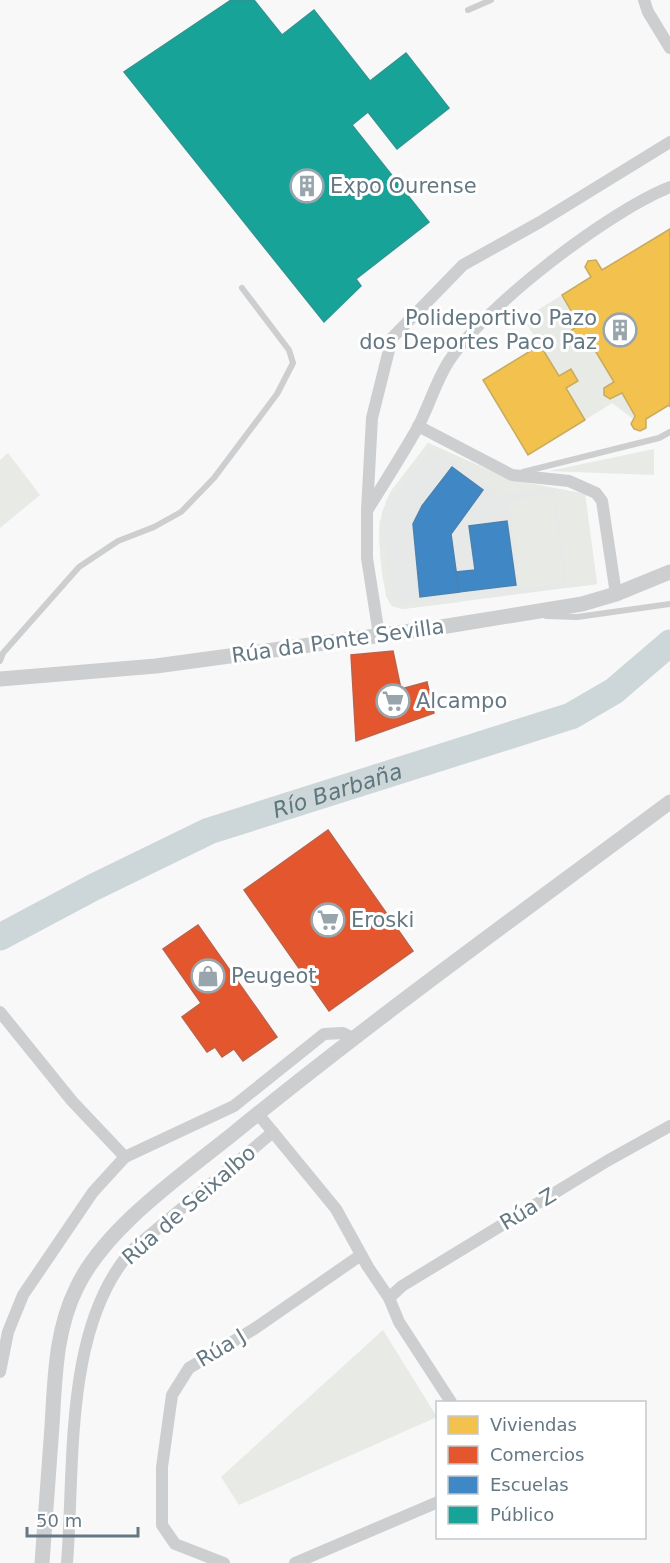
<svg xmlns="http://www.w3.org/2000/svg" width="670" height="1563" viewBox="0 0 670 1563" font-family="'DejaVu Sans',sans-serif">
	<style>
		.built { fill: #e7e9e9 }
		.green { fill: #e8eae5 }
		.homes { fill: #f2c14e; stroke: #c7ab5e; stroke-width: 1.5 }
		.shops { fill: #e4572e; stroke: #be6148; stroke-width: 1.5 }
		.schools { fill: #3f88c5; stroke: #4a83b1; stroke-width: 1.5 }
		.public { fill: #17a398; stroke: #2e9692; stroke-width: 1.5 }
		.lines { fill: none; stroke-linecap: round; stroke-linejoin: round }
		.river { stroke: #cdd6d8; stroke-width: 27 }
		.service { stroke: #cdcecf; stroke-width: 6 }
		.minor { stroke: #cdcecf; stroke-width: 12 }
		.tertiary { stroke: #cdcecf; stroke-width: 15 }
		.labels { text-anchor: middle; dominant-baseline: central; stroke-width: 6; stroke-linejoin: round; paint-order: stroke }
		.poi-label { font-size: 21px; fill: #647883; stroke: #fff; text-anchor: start }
		.street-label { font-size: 21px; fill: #647883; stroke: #fff }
		.water-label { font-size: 22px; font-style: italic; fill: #5e777c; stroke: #fff }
	</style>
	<rect width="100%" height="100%" fill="#f8f8f8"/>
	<polygon class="built" points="428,443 509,479 585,494 597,584 403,609 392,606 386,596 379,539 382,512 391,491"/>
	<g class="green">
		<polygon points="562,295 579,325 569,332 569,339 576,342 587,337 614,382 604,388 604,395 610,399 622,393 635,416 632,418 612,403 585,420 525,321 526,317"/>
		<polygon points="428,443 509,479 551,488 498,495 452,459 430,448 390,501 385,503 391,491"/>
		<polygon points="654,449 654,475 549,471"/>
		<polygon points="8,453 40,495 0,528 0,460"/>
		<polygon points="554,488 585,494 597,584 568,588"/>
		<polygon points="553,495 564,583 520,588 509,501"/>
		<path d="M380,519L383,523L393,600L403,605L460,597V602L403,609L392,606C381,593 378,537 380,519Z"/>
		<polygon points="383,1330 437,1417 239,1505 221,1477"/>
	</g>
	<g class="homes">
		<polygon points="670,229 670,407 669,405 646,419 646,428 640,431 634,429 631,424 635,416 622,393 610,399 604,395 604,388 614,382 587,337 576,342 569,339 569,332 579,325 562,295 591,277 585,267 588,261 596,260 602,270"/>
		<polygon points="540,345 559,376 571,369 578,381 566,388 585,420 528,455 483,380"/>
	</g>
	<g class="shops">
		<polygon points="393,651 401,689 427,682 434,713 356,741 351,655"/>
		<polygon points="328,830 413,951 329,1011 244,890"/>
		<polygon points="198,925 277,1037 243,1061 234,1049 222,1057 215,1047 207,1052 182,1017 201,1003 163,949"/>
	</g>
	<g class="schools">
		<polygon points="452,467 483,490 451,534 459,592 420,597 413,524 422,506"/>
		<polygon points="507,521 516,585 459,592 456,572 475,570 469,526"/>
	</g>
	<polygon class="public" points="231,0 254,0 282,35 314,10 370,81 406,53 449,108 397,149 368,112 352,125 429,222 356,279 361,286 324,322 124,72"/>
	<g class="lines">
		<path class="river" id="s1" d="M0,937L94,887L209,831L571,716L614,691L670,643"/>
		<g class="service">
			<polyline points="468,10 491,0"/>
			<polyline points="523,472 659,438 670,432"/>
			<polyline points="546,616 577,617 670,604"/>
			<polyline points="0,661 3,653 79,567 118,541 154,527 181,512 214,478 277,394 293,363 289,350 242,288"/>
		</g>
		<g class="minor">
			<polyline points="644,0 648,12 670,48"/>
			<polyline points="418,426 512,475 569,481 596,493 602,501 616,594"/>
			<path d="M368,509C385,482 402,455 418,427C429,406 436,381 449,361C485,306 609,211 670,187"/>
			<polyline points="379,635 367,558 367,510 372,418 392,338 463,265 540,222 670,142"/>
			<polyline points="0,1012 72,1101 125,1157"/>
			<polyline points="258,1114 336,1209 368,1267 389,1298 399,1322 451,1402"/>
			<polyline points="389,1298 402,1286 607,1161 670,1126"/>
			<polyline points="0,1372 8,1332 23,1295 93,1192 125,1157 234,1106 324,1034 343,1033 353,1038"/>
			<path d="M67,1563C75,1465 63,1326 133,1249L273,1132"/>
			<polyline points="224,1563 175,1544 162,1525 162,1467 172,1395 189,1368 254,1329 361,1255"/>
			<polyline points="295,1563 438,1502"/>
		</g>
		<g class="tertiary">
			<polyline points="0,679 156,666 441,627 582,604 616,594 670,572"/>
			<path d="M42,1563C45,1517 49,1472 52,1426C55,1379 55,1331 77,1287C106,1227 182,1175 234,1133C375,1018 524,911 670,802"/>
		</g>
	</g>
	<defs>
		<symbol id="building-ring" viewBox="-11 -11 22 22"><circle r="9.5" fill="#fff" stroke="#98a5ac" stroke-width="1.5"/><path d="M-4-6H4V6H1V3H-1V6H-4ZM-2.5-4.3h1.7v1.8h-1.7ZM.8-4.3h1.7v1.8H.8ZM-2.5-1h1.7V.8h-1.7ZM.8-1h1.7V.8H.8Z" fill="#98a5ac"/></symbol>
		<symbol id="supermarket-ring" viewBox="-11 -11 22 22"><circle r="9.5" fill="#fff" stroke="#98a5ac" stroke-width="1.5"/><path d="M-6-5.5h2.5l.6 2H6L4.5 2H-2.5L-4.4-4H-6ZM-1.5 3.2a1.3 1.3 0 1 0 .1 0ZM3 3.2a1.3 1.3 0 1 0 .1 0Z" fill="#98a5ac"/></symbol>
		<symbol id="shop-ring" viewBox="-11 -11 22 22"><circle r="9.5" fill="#fff" stroke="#98a5ac" stroke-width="1.5"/><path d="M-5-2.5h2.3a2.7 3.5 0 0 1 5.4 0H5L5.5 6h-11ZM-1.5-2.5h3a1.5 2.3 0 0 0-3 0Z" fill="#98a5ac"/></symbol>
	</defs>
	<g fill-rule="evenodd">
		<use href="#building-ring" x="288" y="167" width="38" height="38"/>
		<use href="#building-ring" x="601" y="311" width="38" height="38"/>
		<use href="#supermarket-ring" x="374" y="682" width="38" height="38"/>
		<use href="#supermarket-ring" x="309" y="901" width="38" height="38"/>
		<use href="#shop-ring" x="189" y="957" width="38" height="38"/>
	</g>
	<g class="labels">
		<g class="poi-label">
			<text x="330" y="186">Expo Ourense</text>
			<text x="597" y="318" text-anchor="end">Polideportivo Pazo<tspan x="597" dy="24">dos Deportes Paco Paz</tspan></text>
			<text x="416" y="701">Alcampo</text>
			<text x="351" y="920">Eroski</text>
			<text x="231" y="976">Peugeot</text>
		</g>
		<g class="street-label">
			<text transform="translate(338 641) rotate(-8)">Rúa da Ponte Sevilla</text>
			<text transform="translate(189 1205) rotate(-41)">Rúa de Seixalbo</text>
			<text transform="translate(528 1209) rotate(-31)">Rúa Z</text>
			<text transform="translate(221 1348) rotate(-31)">Rúa J</text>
		</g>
		<g class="water-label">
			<text stroke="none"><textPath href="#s1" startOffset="369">Río Barbaña</textPath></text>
		</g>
	</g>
	<rect x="436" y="1401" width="210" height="138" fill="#ffffff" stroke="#c1c9cd" stroke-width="1.5"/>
	<rect x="448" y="1416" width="30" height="18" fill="#f2c14e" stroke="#c1c9cd" stroke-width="1.5"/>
	<text x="490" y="1431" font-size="18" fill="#647883">Viviendas</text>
	<rect x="448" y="1446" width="30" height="18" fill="#e4572e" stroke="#c1c9cd" stroke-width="1.5"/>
	<text x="490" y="1461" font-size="18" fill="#647883">Comercios</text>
	<rect x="448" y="1476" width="30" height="18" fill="#3f88c5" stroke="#c1c9cd" stroke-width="1.5"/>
	<text x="490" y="1491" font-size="18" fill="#647883">Escuelas</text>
	<rect x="448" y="1506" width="30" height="18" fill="#17a398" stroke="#c1c9cd" stroke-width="1.5"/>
	<text x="490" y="1521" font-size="18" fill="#647883">Público</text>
	<path d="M27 1527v9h111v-9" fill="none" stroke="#647883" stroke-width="3"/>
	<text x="36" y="1527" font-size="18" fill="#647883" stroke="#ffffff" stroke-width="4.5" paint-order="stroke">50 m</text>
</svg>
